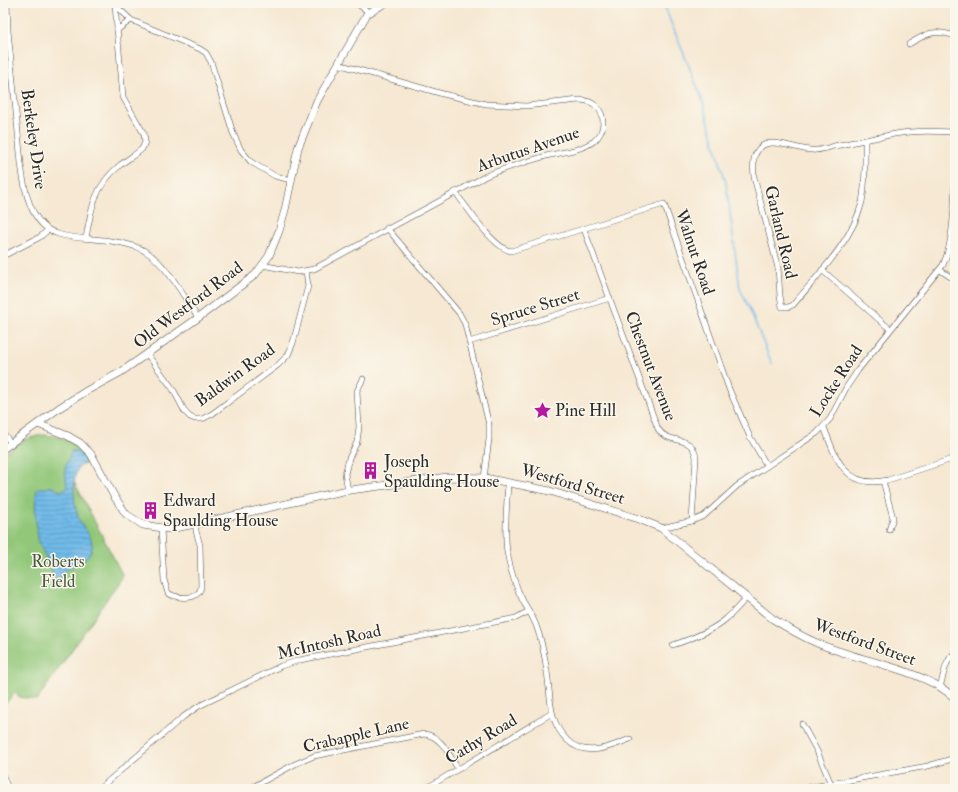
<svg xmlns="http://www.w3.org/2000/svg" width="958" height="792" viewBox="0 0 958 792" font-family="'IM FELL Double Pica',serif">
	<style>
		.green { fill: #92c779; stroke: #5e7952 }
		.water { fill: url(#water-rules); stroke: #4e738a }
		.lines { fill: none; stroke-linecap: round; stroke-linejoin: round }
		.stream { stroke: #71bbea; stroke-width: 1.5 }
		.minor-casing { stroke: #494744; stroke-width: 6 }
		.secondary-casing { stroke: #494744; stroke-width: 8 }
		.minor { stroke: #fff; stroke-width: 5 }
		.secondary { stroke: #fff; stroke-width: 7 }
		.labels { text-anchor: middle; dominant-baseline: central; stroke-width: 3; stroke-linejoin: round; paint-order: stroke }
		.street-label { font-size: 17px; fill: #2b2b2b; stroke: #fbf7ec }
		.poi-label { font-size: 17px; fill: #2b2b2b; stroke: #fbf7ec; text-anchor: start }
		.park-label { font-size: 17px; fill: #4a5a42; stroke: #fbf7ec }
	</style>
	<defs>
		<pattern id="water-rules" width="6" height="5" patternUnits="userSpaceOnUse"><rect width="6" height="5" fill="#71bbea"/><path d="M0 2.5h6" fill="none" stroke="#5d98be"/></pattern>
	</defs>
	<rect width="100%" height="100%" fill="#fbf7ec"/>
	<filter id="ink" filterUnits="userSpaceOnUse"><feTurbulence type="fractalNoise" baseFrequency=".025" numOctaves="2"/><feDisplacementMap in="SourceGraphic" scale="8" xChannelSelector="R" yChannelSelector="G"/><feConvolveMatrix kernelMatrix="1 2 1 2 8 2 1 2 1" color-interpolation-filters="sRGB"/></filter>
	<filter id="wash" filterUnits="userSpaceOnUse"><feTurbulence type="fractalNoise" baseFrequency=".012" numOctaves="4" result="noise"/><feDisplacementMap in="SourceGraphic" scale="16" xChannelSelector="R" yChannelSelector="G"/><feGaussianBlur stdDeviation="0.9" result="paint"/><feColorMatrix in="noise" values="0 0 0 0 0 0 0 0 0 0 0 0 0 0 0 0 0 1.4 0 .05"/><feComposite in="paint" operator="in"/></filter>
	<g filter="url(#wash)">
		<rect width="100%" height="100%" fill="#f6e8d2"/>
		<path class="green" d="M40,435C64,435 76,444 91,462L68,470L123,576L37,700L20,697L15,693L3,706V454L24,440Z"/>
		<path class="water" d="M71,451H77L86,460C83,464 78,467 76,472C72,486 74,509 80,522C84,528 91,536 92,543C95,555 75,567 66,569L62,576L58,578L52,576V571C48,561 42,551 39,542C36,531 33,497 38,488H47L49,486L61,491L67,488L65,469L66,464L69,459Z"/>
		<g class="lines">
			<polyline class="stream" points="663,3 701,96 726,183 740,289 750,310 772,364"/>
		</g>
	</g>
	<g filter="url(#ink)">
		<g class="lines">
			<defs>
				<g id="minor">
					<path d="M7,3L8,31L21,163C24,189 30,225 58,234C73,239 89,238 104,240C118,242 132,244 145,251C166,263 185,298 198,318"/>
					<polyline points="356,3 369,12"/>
					<polyline points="115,5 131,20 200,49 206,53 211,62 233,133 241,150 251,162 275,176 291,180"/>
					<polyline points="117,30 131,20"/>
					<path d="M909,44C928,33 933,29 955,36"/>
					<polyline points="955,59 955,82"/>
					<path d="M865,141C865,161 866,182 862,202C853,240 817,276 793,305L788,307H782L780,296L778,268L754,177C753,165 752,153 762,146C775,137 800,152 816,150C822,150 828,148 834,146C851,143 868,139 885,136C908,130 931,131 955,132"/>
					<path d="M455,192C467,207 493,248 511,251L664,204L729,389L750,437L767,466"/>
					<polyline points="387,228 459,313 465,324 489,425 489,439 484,478"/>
					<path d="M584,229L658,429C669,446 693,433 696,458L692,521"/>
					<path d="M86,238C91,208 95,186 119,166C126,160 135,155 142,149L145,142L144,134L123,97L115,5"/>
					<polyline points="3,256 40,237 48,230"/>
					<path d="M262,265L298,272L314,269L486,176C507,167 529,161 550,155C564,152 582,150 594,141C604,133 606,118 598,108C593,102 586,100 579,100L526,106L486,104L443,94L338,64"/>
					<polyline points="822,270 890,329"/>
					<polyline points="940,270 955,280"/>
					<polyline points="469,342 610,298"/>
					<polyline points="147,354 173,389 185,412 190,417 195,419 202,419 212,414 278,365 288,355 293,343 308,286 306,271"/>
					<path d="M824,427C836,460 846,490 888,480L955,458"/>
					<polyline points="3,433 11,443"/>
					<polyline points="883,481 893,518 889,530"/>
					<path d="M508,482C507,505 504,529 507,552C510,568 515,586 523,601C528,610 534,618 537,628C542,642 545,657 547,672C551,697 548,721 567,740C585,758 611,747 630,739"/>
					<polyline points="348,490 345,474 349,458 357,442 359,427 357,391 363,379"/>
					<path d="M161,528L164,580L168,593C175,598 192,600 198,593C200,592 200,589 201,588L200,545L196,531V524"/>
					<path d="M661,528L692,521L704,516L737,486L817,433L830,419L846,388L858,370L943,265C953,244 954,207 955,184"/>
					<path d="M673,645C691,639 713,631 727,618C734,612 741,604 747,597"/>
					<path d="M940,687C944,675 945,660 955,653"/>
					<polyline points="802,724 817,751 831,784"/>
					<polyline points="3,776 8,789"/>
					<polyline points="99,789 183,717 199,706 281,666 300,660 516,618 529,611"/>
					<path d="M249,789L295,764L314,756L424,734C442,736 449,755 458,769"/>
					<polyline points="425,789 552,713"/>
					<polyline points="801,789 928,766 955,758"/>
				</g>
				<g id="secondary">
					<path d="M38,424L68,436L80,443L91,454L114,496L126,514L143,525L169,529L196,524L343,491L425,480L447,477L485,478L550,491L639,519L661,528L773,619C791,630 809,641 830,648C865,661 907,668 940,687C945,690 950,694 955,698"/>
					<polyline points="3,449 59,408 88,390 121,372 198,318 255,275 269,256 279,231 285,210 298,148 317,101 367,14 385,3"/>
				</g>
			</defs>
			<use href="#minor" class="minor-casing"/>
			<use href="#secondary" class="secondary-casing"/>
			<use href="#minor" class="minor"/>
			<use href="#secondary" class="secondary"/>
		</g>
	</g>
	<defs>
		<symbol id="sight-bare" viewBox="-9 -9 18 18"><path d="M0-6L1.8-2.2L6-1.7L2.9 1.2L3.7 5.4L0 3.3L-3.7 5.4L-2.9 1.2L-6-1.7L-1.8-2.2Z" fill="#b5179e" stroke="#fbf7ec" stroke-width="2.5" paint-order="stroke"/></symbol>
		<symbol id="building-bare" viewBox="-9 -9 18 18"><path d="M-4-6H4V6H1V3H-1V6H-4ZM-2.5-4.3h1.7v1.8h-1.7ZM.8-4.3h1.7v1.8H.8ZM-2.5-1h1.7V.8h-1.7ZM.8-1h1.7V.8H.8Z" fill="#b5179e" stroke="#fbf7ec" stroke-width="2.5" paint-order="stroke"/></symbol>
	</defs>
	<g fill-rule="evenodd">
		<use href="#sight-bare" x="530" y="398" width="25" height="25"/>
		<use href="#building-bare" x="358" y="458" width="25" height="25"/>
		<use href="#building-bare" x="138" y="498" width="25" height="25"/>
	</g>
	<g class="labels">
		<g class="street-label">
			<text transform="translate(34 139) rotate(82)">Berkeley Drive</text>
			<text transform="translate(528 149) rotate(-19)">Arbutus Avenue</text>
			<text transform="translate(781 232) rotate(77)">Garland Road</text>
			<text transform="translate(695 252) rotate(71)">Walnut Road</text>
			<text transform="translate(188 305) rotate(-37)">Old Westford Road</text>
			<text transform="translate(535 307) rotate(-17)">Spruce Street</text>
			<text transform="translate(651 366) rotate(69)">Chestnut Avenue</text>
			<text transform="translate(235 375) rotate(-36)">Baldwin Road</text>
			<text transform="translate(836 381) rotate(-57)">Locke Road</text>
			<text transform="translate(573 484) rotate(16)">Westford Street</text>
			<text transform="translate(329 642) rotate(-13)">McIntosh Road</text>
			<text transform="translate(865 642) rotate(20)">Westford Street</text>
			<text transform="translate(356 735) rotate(-13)">Crabapple Lane</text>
			<text transform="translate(481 739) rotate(-31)">Cathy Road</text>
		</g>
		<g class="poi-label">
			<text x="555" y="410">Pine Hill</text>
			<text x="384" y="461">Joseph<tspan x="384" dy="20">Spaulding House</tspan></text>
			<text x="163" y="500">Edward<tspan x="163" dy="20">Spaulding House</tspan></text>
		</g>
		<g class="park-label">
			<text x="58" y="561">Roberts<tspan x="58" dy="20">Field</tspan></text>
		</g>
	</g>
	<rect width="958" height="792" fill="none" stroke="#fbf7ec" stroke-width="16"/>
</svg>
